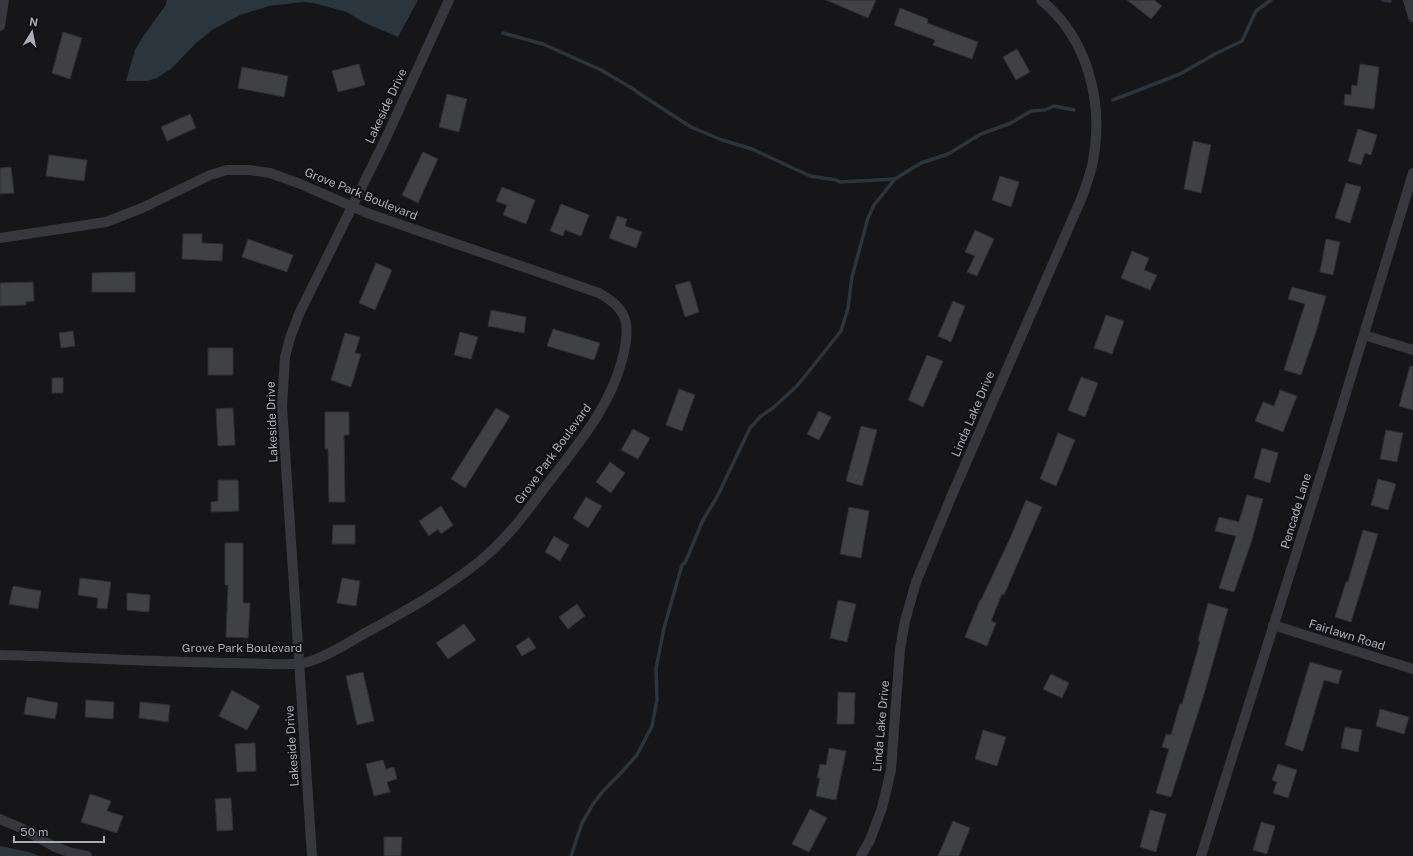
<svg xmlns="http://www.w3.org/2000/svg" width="1413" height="856" viewBox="0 0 1413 856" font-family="'Public Sans',sans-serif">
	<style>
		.water { fill: #2b353d }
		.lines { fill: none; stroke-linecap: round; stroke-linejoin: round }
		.stream { stroke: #2b353d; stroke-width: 3.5 }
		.building { fill: #404145; stroke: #303034 }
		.street { stroke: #36383d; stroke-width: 10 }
		.labels { text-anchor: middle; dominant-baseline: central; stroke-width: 4; stroke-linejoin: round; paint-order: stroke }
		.street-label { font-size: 12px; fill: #a7adb9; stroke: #111113 }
	</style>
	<rect width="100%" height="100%" fill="#161618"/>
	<g class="water">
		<polygon points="167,0 418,0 398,37 363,22 347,12 313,3 303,2 269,6 240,15 212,30 194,45 171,69 157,78 147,81 126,81 135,50 142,38 165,6"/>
		<polygon points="0,846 29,852 39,856 0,856"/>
	</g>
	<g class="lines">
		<g class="stream">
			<polyline points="1383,0 1390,1"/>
			<polyline points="503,33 543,44 601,70 635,90 637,92 691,127 722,140 752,149 810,176 836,180 840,182 895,179"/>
			<polyline points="1113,100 1180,74 1215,54 1242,41 1256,11 1271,0"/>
			<polyline points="571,856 582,823 593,804 604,790 618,776 637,755 652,726 657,700 656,669 664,628 682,565 685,563 703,520 717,497 750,428 761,416 774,407 797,386 841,331 848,308 852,277 868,218 874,205 895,179 921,163 948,154 981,134 1011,123 1031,111 1045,110 1054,106 1074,110"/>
		</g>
	</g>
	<g class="building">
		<polygon points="826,0 876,0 868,18"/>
		<polygon points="1127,0 1154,0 1162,6 1151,19"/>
		<polygon points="900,8 928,19 927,23 978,42 972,59 933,45 935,40 894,25"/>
		<polygon points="63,32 82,38 70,79 52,73"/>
		<polygon points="1017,49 1030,72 1016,80 1003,57"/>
		<polygon points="359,64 365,85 338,92 332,71"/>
		<polygon points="1360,64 1379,67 1374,109 1344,105 1345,94 1351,95 1352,85 1357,86"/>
		<polygon points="242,67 288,76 284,97 238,88"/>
		<polygon points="447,94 467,99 459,132 439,127"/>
		<polygon points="190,114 196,128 167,141 161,127"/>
		<polygon points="1358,129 1377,135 1371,155 1365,153 1361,165 1348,161"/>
		<polygon points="1193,141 1211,145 1201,193 1184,189"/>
		<polygon points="423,152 438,159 418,203 402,195"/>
		<polygon points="49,155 87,160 84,181 46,176"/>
		<polygon points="11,167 14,193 0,194 0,168"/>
		<polygon points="1000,176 1019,182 1011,207 992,200"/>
		<polygon points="1346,183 1361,187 1350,223 1335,218"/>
		<polygon points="502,187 535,200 526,224 503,215 507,205 496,201"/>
		<polygon points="561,204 589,215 581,236 565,230 563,236 550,231"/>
		<polygon points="617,216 627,219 625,226 642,232 636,248 609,238"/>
		<polygon points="975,230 994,239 977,276 967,272 975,256 965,252"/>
		<polygon points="183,234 202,234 202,243 223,244 222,261 182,259"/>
		<polygon points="248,239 293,255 287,272 242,257"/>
		<polygon points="1326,239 1340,242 1333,275 1320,272"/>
		<polygon points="1132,251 1149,258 1144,270 1157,275 1150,290 1121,278"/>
		<polygon points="376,263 392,270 375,310 359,303"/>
		<polygon points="135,272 135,292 92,292 92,273"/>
		<polygon points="690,281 699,312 685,317 675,285"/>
		<polygon points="33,282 34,301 26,302 26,305 0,306 0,283"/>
		<polygon points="1292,287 1326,296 1316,332 1301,375 1284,370 1305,304 1288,299"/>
		<polygon points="953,301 965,306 951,342 938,336"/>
		<polygon points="491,310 526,317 524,333 488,326"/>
		<polygon points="1106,315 1124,321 1112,354 1094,348"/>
		<polygon points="553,329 600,343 594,360 547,346"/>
		<polygon points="73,331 75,346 61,348 59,333"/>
		<polygon points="460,332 478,337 471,359 454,355"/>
		<polygon points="345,333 360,337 355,353 361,354 351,387 331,380"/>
		<rect x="208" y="348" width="25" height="27"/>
		<polygon points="927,355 943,361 923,407 908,400"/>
		<polygon points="1410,366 1413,367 1413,410 1399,406"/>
		<polygon points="1081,377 1098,383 1085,417 1068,410"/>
		<rect x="52" y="378" width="11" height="15"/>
		<polygon points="679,389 695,395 682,431 666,425"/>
		<polygon points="1280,390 1297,396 1283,432 1255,421 1263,402 1274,406"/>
		<polygon points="233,408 235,445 218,446 216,409"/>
		<polygon points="496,408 510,416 465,488 451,479"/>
		<polygon points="819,411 831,417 819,440 807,434"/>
		<polygon points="325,412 349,412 349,435 344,435 345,502 329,502 328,449 325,449"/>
		<polygon points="861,426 877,430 862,486 846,481"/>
		<polygon points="633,429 650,438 638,459 621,450"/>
		<polygon points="1386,430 1403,433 1397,462 1380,459"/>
		<polygon points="1058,433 1075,440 1056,486 1040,479"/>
		<polygon points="1262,448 1278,453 1270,483 1254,478"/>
		<polygon points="610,462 625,473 611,493 596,482"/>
		<polygon points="1378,479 1396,484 1388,510 1371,505"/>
		<polygon points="218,480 238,480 239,511 211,512 211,502 218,501"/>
		<polygon points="1247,495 1263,499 1252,540 1234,592 1219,588 1236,536 1215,531 1219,517 1239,522"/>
		<polygon points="586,497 602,506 588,528 573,518"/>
		<polygon points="1026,500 1042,507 1004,595 1002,594 991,621 996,623 987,646 965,637 980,600 981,600 1012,534"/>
		<polygon points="441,506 453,525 441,534 438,529 429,536 419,521"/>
		<polygon points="849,507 869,511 861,558 840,554"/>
		<polygon points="333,525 355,525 355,544 332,544"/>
		<polygon points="1363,530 1378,534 1351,622 1335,617 1346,582 1348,582"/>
		<polygon points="554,536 569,545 560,561 545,552"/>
		<polygon points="225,543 243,543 243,603 250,603 248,638 226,637 228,585 225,585"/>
		<polygon points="80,578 111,582 107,609 97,608 98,598 78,595"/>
		<polygon points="342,578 360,581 356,606 337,603"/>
		<polygon points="13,586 41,591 38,609 9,604"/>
		<polygon points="127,593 150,595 149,612 127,610"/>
		<polygon points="838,600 856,604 847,642 830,638"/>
		<polygon points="1208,603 1228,609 1204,694 1171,797 1156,793 1169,749 1162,747 1166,734 1171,735 1180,704 1182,704 1200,642 1198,641"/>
		<polygon points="577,604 585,616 568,629 559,617"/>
		<polygon points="464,624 476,640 448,659 436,643"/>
		<polygon points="529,637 536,648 522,656 516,646"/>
		<polygon points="1310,662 1342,671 1338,684 1324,680 1303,751 1285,745"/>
		<polygon points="363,672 374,721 357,725 346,676"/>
		<polygon points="1051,674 1069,683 1062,698 1043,689"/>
		<polygon points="232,690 260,706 247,730 219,716"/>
		<polygon points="838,692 855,693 854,724 837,724"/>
		<polygon points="27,697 58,703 55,719 24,714"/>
		<polygon points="86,700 114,702 113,719 85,717"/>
		<polygon points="140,702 170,705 168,722 139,718"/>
		<polygon points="1380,709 1409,717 1404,734 1376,726"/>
		<polygon points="1345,727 1362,730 1358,752 1341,748"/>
		<polygon points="983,730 1006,737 997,766 975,759"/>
		<polygon points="255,743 256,771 237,772 235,744"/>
		<polygon points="829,748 846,751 836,800 816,796 820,778 817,778 820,764 826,765"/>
		<polygon points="383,760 386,769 394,767 397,779 387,782 390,792 374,796 366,764"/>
		<polygon points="1278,764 1297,770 1288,798 1273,793 1277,782 1272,780"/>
		<polygon points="90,794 111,801 107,811 123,816 117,833 81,822"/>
		<polygon points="231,798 233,830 217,831 215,799"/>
		<polygon points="810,809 827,818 809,852 792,844"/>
		<polygon points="1150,810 1166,814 1156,852 1140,847"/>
		<polygon points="953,821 970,828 959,856 938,856"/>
		<polygon points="1261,822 1275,826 1267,854 1253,850"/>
		<polygon points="384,837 402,837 401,856 384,856"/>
	</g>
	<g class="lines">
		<g class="street">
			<polyline points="1408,0 1413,17"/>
			<polyline points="0,26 4,0"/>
			<path d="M0,238L106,222L142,208L210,175L227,170H249L270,173L298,183L367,213L599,293C611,300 623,308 626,323C628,335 625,349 622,360C610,407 578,444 549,482C528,510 508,538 480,561C445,589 406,611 367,632C349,642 330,655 311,661C291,667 257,663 235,663C157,662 78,657 0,655"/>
			<polyline points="1364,335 1413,350"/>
			<polyline points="1273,625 1413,669"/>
			<polyline points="0,819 21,828 55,847 72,853 87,856"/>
			<polyline points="312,856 282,406 285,357 290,338 299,314 386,138 449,0"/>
			<path d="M861,856L870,840L882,808L891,770L900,649L905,621L916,582L952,495L1082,197C1086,185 1091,173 1093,161C1104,103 1088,38 1041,0"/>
			<polyline points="1201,856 1325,462 1413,173"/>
		</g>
	</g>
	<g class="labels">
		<g class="street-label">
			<text transform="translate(386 106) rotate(-65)">Lakeside Drive</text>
			<text transform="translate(361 194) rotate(22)">Grove Park Boulevard</text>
			<text transform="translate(973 414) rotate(-67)">Linda Lake Drive</text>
			<text transform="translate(272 422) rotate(-92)">Lakeside Drive</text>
			<text transform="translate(553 454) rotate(-54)">Grove Park Boulevard</text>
			<text transform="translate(1296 511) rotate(-73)">Pencade Lane</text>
			<text transform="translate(1347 635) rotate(17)">Fairlawn Road</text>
			<text x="242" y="648">Grove Park Boulevard</text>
			<text transform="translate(881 726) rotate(-85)">Linda Lake Drive</text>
			<text transform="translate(292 746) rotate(-94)">Lakeside Drive</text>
		</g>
	</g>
	<g transform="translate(32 32) rotate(10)" stroke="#111113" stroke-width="3" paint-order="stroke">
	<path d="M0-3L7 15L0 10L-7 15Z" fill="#a7adb9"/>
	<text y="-6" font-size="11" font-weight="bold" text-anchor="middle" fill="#a7adb9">N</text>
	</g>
	<path d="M14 836v6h90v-6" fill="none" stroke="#a7adb9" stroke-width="2"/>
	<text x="20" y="836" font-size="12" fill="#a7adb9" stroke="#111113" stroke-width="3" paint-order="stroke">50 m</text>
</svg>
